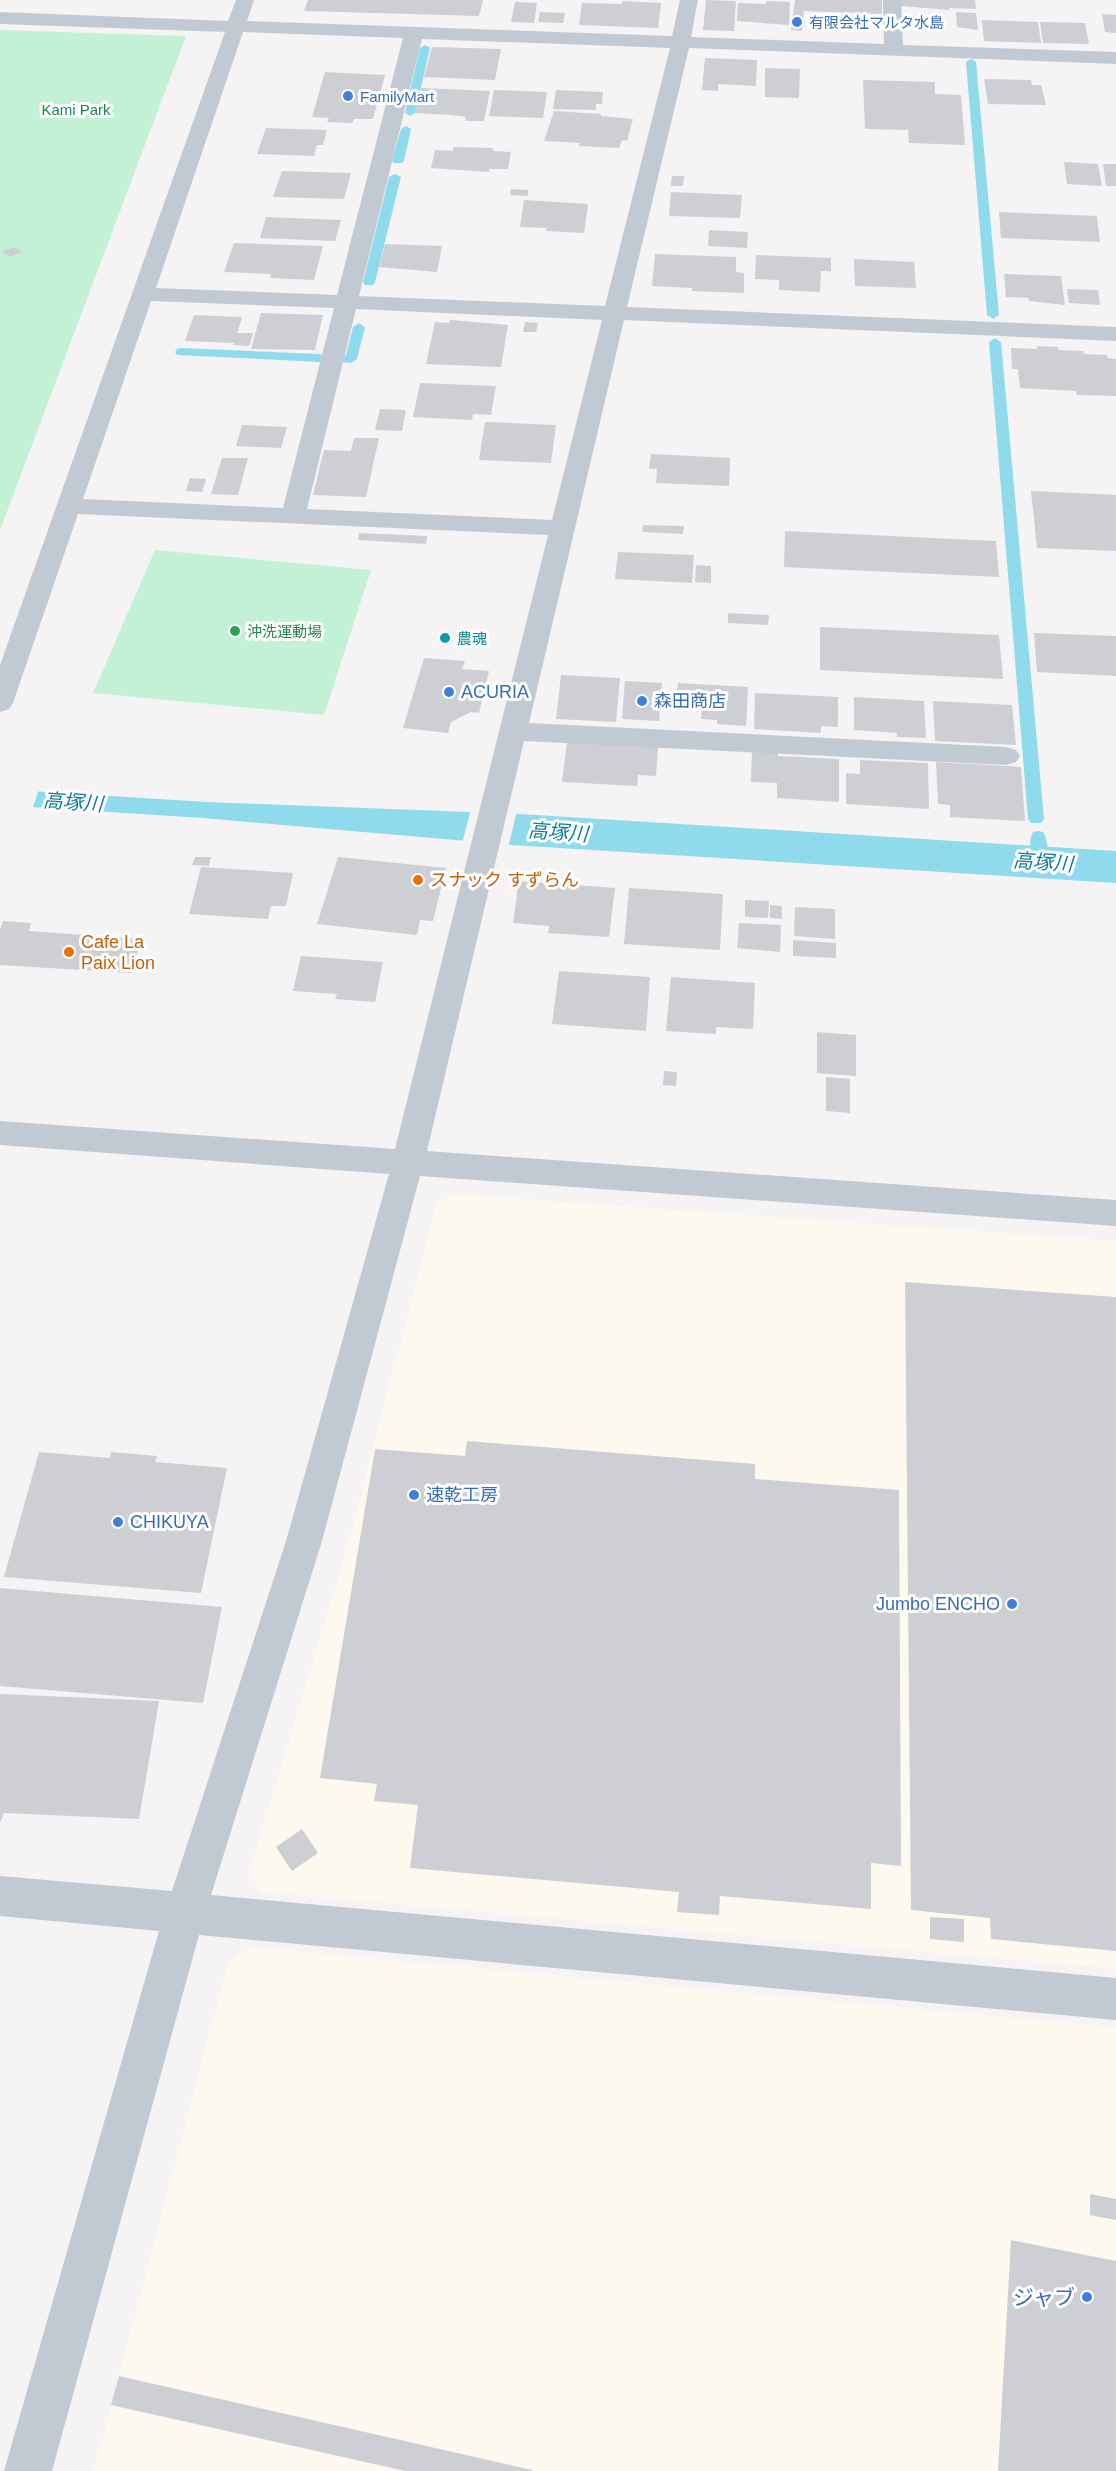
<svg xmlns="http://www.w3.org/2000/svg" width="1116" height="2471" viewBox="0 0 1116 2471" font-family="Helvetica,'Noto Sans JP',sans-serif">
	<style>
		.commercial { fill: #fdf9ef }
		.green { fill: #c3f1d5 }
		.water { fill: #90daee }
		.pier { fill: #f5f3f3 }
		.lines { fill: none; stroke-linecap: round; stroke-linejoin: round }
		.stream { fill: #90daee; fill-rule: evenodd }
		.building { fill: #cdcfd5 }
		.minor { fill: #c1cad2; fill-rule: evenodd }
		.shop-dot { fill: #3f7fe0; stroke: #fff; stroke-width: 2 }
		.leisure-dot { fill: #2e9e5b; stroke: #fff; stroke-width: 2 }
		.culture-dot { fill: #0f9aa8; stroke: #fff; stroke-width: 2 }
		.food-dot { fill: #e8710a; stroke: #fff; stroke-width: 2 }
		.labels { text-anchor: middle; dominant-baseline: central; stroke-width: 6; stroke-linejoin: round; paint-order: stroke }
		.far-shop-label { font-size: 15px; fill: #366cbe; stroke: #fff; text-anchor: start }
		.far-park-label { font-size: 15px; fill: #17864f; stroke: #fff }
		.far-leisure-label { font-size: 15px; fill: #27864d; stroke: #fff; text-anchor: start }
		.far-culture-label { font-size: 15px; fill: #0d838f; stroke: #fff; text-anchor: start }
		.shop-label { font-size: 18px; fill: #366cbe; stroke: #fff; text-anchor: start }
		.food-label { font-size: 18px; fill: #c56008; stroke: #fff; text-anchor: start }
		.water-label { font-size: 20px; font-style: italic; fill: #0c7c9b; stroke: #fff }
		.near-shop-label { font-size: 21px; fill: #366cbe; stroke: #fff; text-anchor: end }
	</style>
	<rect width="100%" height="100%" fill="#f5f3f3"/>
	<g class="commercial">
		<polygon points="453,1194 1116,1241 1116,1969 260,1892 249,1874 347,1548 437,1203"/>
		<polygon points="250,1947 1116,2027 1116,2471 94,2471 228,1963"/>
	</g>
	<g class="green">
		<polygon points="0,30 186,36 0,530"/>
		<polygon points="155,550 371,570 324,715 93,693"/>
	</g>
	<polygon class="water" points="0,789 207,802 520,814 1116,851 1116,883 512,845 203,818 0,805"/>
	<g class="pier">
		<polygon points="0,786 39,789 32,810 0,808"/>
		<polygon points="471,809 517,811 508,848 462,844"/>
	</g>
	<g class="lines">
		<g class="stream">
			<polygon points="425,45 430,48 415,113 410,116 405,113 420,48"/>
			<polygon points="971,59 976,62 999,315 993,319 987,315 966,62"/>
			<polygon points="406,126 411,129 404,161 402,163 394,163 392,161 401,129"/>
			<polygon points="395,174 401,177 375,282 373,285 365,285 363,282 389,177"/>
			<polygon points="359,323 365,327 357,359 351,363 341,362 339,359 341,356 346,355 353,327"/>
			<polygon points="995,338 1001,342 1044,819 1041,823 1031,823 1028,819 989,342"/>
			<polygon points="181,348 320,354 326,358 320,362 177,355 175,352 177,349"/>
			<path d="M1038,831L1043,832C1048,840 1050,858 1046,866H1034C1030,858 1028,840 1033,832Z"/>
		</g>
	</g>
	<g class="building">
		<polygon points="308,0 483,0 479,16 304,11"/>
		<polygon points="706,0 736,1 734,31 703,30"/>
		<polygon points="795,0 882,0 882,14 804,11 802,31 791,30"/>
		<polygon points="901,0 975,0 976,9 949,8 949,10 901,6"/>
		<polygon points="622,1 661,3 658,28 579,25 582,3 622,4"/>
		<polygon points="766,1 790,2 789,25 737,21 738,3 766,4"/>
		<polygon points="515,2 537,3 534,23 511,22"/>
		<polygon points="540,12 565,13 563,23 538,22"/>
		<polygon points="956,12 976,13 978,30 957,27"/>
		<polygon points="1102,14 1116,15 1116,33 1105,32"/>
		<polygon points="982,20 1038,22 1041,43 984,41"/>
		<polygon points="1040,22 1085,23 1089,44 1043,43"/>
		<polygon points="432,47 501,49 495,80 424,77"/>
		<polygon points="705,58 757,60 756,86 718,84 718,91 702,90"/>
		<polygon points="765,68 800,69 799,98 765,97"/>
		<polygon points="325,72 385,75 373,119 354,119 352,123 327,122 329,118 312,117"/>
		<polygon points="984,79 1031,80 1032,85 1041,85 1046,105 988,104"/>
		<polygon points="863,80 935,82 935,94 961,95 965,145 909,143 908,130 865,129"/>
		<polygon points="421,88 490,91 484,121 465,121 466,117 452,115 415,113"/>
		<polygon points="494,90 547,92 543,118 489,116"/>
		<polygon points="556,90 603,92 602,104 596,104 596,110 553,109"/>
		<polygon points="554,111 601,114 601,116 633,119 627,141 622,140 619,148 579,146 580,143 544,141"/>
		<polygon points="266,128 327,130 323,145 317,145 314,156 257,154"/>
		<polygon points="453,147 493,148 493,151 511,152 508,169 489,169 489,172 431,168 435,150 453,151"/>
		<polygon points="1064,162 1098,164 1102,186 1067,184"/>
		<polygon points="1103,164 1116,164 1116,186 1106,186"/>
		<polygon points="282,171 351,173 344,199 273,197"/>
		<polygon points="672,176 684,176 683,186 671,186"/>
		<polygon points="511,189 528,190 528,196 510,195"/>
		<polygon points="671,192 742,195 740,218 669,216"/>
		<polygon points="524,200 588,204 584,233 546,231 547,228 520,227"/>
		<polygon points="999,212 1097,216 1100,242 1001,238"/>
		<polygon points="266,217 341,220 335,241 260,238"/>
		<polygon points="709,230 748,232 747,248 708,246"/>
		<polygon points="234,243 323,246 314,280 270,278 271,274 224,272"/>
		<polygon points="385,244 442,246 437,272 379,267"/>
		<polygon points="14,247 22,252 10,257 2,251"/>
		<polygon points="655,254 736,257 736,272 744,273 744,293 692,291 692,288 652,286"/>
		<polygon points="756,255 831,258 831,271 821,271 820,292 779,290 779,280 755,279"/>
		<polygon points="854,259 914,262 916,288 855,286"/>
		<polygon points="1004,274 1061,276 1065,305 1029,301 1028,298 1006,297"/>
		<polygon points="1067,289 1098,290 1100,305 1069,303"/>
		<polygon points="261,313 323,315 315,350 251,349"/>
		<polygon points="194,315 242,317 237,333 253,333 249,346 233,345 234,343 185,341"/>
		<polygon points="450,320 508,325 501,367 426,364 435,322 449,323"/>
		<polygon points="525,322 538,323 536,332 523,332"/>
		<polygon points="1037,346 1058,347 1058,350 1083,351 1084,354 1107,355 1108,358 1116,359 1116,396 1077,395 1076,391 1020,388 1018,369 1012,369 1011,348 1037,349"/>
		<polygon points="420,383 496,386 491,415 473,414 472,420 413,417"/>
		<polygon points="380,409 406,410 402,431 375,430"/>
		<polygon points="485,422 556,425 551,463 479,460"/>
		<polygon points="242,425 287,427 281,448 236,446"/>
		<polygon points="354,438 379,438 366,497 313,495 324,450 351,451"/>
		<polygon points="651,454 730,458 729,486 656,483 657,469 649,469"/>
		<polygon points="222,458 248,458 238,495 211,494"/>
		<polygon points="190,478 206,479 202,492 186,491"/>
		<polygon points="1031,491 1116,495 1116,551 1037,548"/>
		<polygon points="643,525 684,526 683,534 642,532"/>
		<polygon points="785,531 996,541 999,577 784,567"/>
		<polygon points="359,533 427,536 426,544 358,540"/>
		<polygon points="618,552 694,555 692,583 615,579"/>
		<polygon points="696,565 711,566 711,583 695,582"/>
		<polygon points="728,613 769,615 768,625 728,623"/>
		<polygon points="820,627 999,635 1003,679 820,670"/>
		<polygon points="1034,633 1116,636 1116,676 1037,672"/>
		<polygon points="424,658 465,661 462,669 489,671 479,713 471,712 451,722 448,733 403,728"/>
		<polygon points="561,675 620,678 616,722 556,719"/>
		<polygon points="625,681 662,683 659,721 622,719"/>
		<polygon points="678,683 748,687 746,726 717,724 717,720 701,719 702,704 676,703"/>
		<polygon points="755,693 838,697 838,727 821,726 821,733 754,729"/>
		<polygon points="854,697 924,701 926,738 897,737 897,733 854,730"/>
		<polygon points="933,701 1012,705 1016,745 935,741"/>
		<polygon points="567,742 658,747 656,776 638,775 637,786 562,782"/>
		<polygon points="752,750 778,751 778,756 839,759 839,802 777,798 777,783 751,782"/>
		<polygon points="860,760 928,763 929,809 846,804 846,773 860,774"/>
		<polygon points="936,762 1021,767 1025,821 950,817 950,805 938,804"/>
		<polygon points="195,857 211,857 209,866 192,865"/>
		<polygon points="338,857 446,868 433,921 420,920 417,935 317,924"/>
		<polygon points="201,867 293,873 286,906 271,906 268,919 189,914"/>
		<polygon points="519,881 615,888 609,937 548,933 549,926 513,923"/>
		<polygon points="629,888 723,894 720,950 624,944"/>
		<polygon points="745,900 769,901 768,918 745,917"/>
		<polygon points="770,905 782,906 782,919 770,918"/>
		<polygon points="795,907 835,909 835,939 794,936"/>
		<polygon points="3,921 31,923 29,931 142,939 131,973 0,965 0,930"/>
		<polygon points="739,923 781,925 780,952 737,948"/>
		<polygon points="793,940 836,943 836,958 793,956"/>
		<polygon points="301,956 383,962 375,1002 335,999 337,994 293,991"/>
		<polygon points="559,971 650,977 646,1031 552,1024"/>
		<polygon points="671,977 755,983 753,1029 716,1027 716,1034 666,1031"/>
		<polygon points="817,1032 856,1035 856,1076 817,1073"/>
		<polygon points="664,1071 677,1072 676,1086 663,1085"/>
		<polygon points="826,1077 850,1079 850,1113 826,1111"/>
		<polygon points="905,1282 1116,1297 1116,1951 991,1939 990,1918 911,1910"/>
		<polygon points="467,1441 755,1464 755,1479 899,1490 901,1866 871,1863 871,1909 720,1896 719,1915 677,1912 679,1892 410,1868 418,1805 374,1801 377,1784 320,1778 375,1449 465,1456"/>
		<polygon points="39,1452 110,1458 111,1452 157,1456 155,1462 227,1468 201,1593 4,1577"/>
		<polygon points="0,1588 222,1607 203,1703 0,1686"/>
		<polygon points="0,1694 159,1701 139,1819 4,1813 0,1823"/>
		<polygon points="302,1829 318,1853 292,1871 276,1847"/>
		<polygon points="930,1917 964,1919 964,1942 930,1939"/>
		<polygon points="1090,2194 1116,2199 1116,2220 1090,2215"/>
		<polygon points="1011,2240 1116,2261 1116,2471 998,2471"/>
		<polygon points="119,2376 532,2470 532,2471 405,2471 111,2405"/>
	</g>
	<g class="lines">
		<path class="minor" d="M236,0H254L247,21L672,36L680,0H698L691,37L884,44L883,0H901L903,45L1116,52V64L689,48L627,307L1116,327V341L624,320L529,723L1006,747L1016,750L1020,756L1016,762L1006,765L524,741L427,1151L1116,1200V1226L420,1176L322,1541L211,1895L1116,1978V2020L199,1935L52,2471H4L159,1931L0,1916V1876L172,1891L286,1541L389,1174L0,1145V1121L395,1149L548,535L78,514L13,703L9,709L0,712V665L225,32L0,24V12L228,21ZM243,32L403,38L337,295L156,288ZM422,39L670,48L605,306L359,296ZM151,301L334,308L283,508L83,499ZM356,309L602,320L552,520L307,509Z"/>
	</g>
	<g class="shop-dot">
		<circle cx="797" cy="22" r="6"/>
		<circle cx="348" cy="96" r="6"/>
		<circle cx="449" cy="692" r="6"/>
		<circle cx="642" cy="701" r="6"/>
		<circle cx="414" cy="1495" r="6"/>
		<circle cx="118" cy="1522" r="6"/>
		<circle cx="1012" cy="1604" r="6"/>
		<circle cx="1087" cy="2297" r="6"/>
	</g>
	<circle class="leisure-dot" cx="235" cy="631" r="6"/>
	<circle class="culture-dot" cx="445" cy="638" r="6"/>
	<g class="food-dot">
		<circle cx="418" cy="880" r="6"/>
		<circle cx="69" cy="952" r="6"/>
	</g>
	<g class="labels">
		<g class="far-shop-label">
			<text x="809" y="22">有限会社マルタ水島</text>
			<text x="360" y="96">FamilyMart</text>
		</g>
		<g class="far-park-label">
			<text x="76" y="109">Kami Park</text>
		</g>
		<g class="far-leisure-label">
			<text x="247" y="631">沖洗運動場</text>
		</g>
		<g class="far-culture-label">
			<text x="457" y="638">農魂</text>
		</g>
		<g class="shop-label">
			<text x="461" y="692">ACURIA</text>
			<text x="654" y="701">森田商店</text>
			<text x="426" y="1495">速乾工房</text>
			<text x="130" y="1522">CHIKUYA</text>
			<text x="1000" y="1604" text-anchor="end">Jumbo ENCHO</text>
		</g>
		<g class="food-label">
			<text x="430" y="880">スナック すずらん</text>
			<text x="81" y="942">Cafe La<tspan x="81" dy="21">Paix Lion</tspan></text>
		</g>
		<g class="water-label">
			<text transform="translate(73 802) rotate(4)">高塚川</text>
			<text transform="translate(558 832) rotate(4)">高塚川</text>
			<text transform="translate(1043 862) rotate(4)">高塚川</text>
		</g>
		<g class="near-shop-label">
			<text x="1075" y="2297">ジャブ</text>
		</g>
	</g>
</svg>
